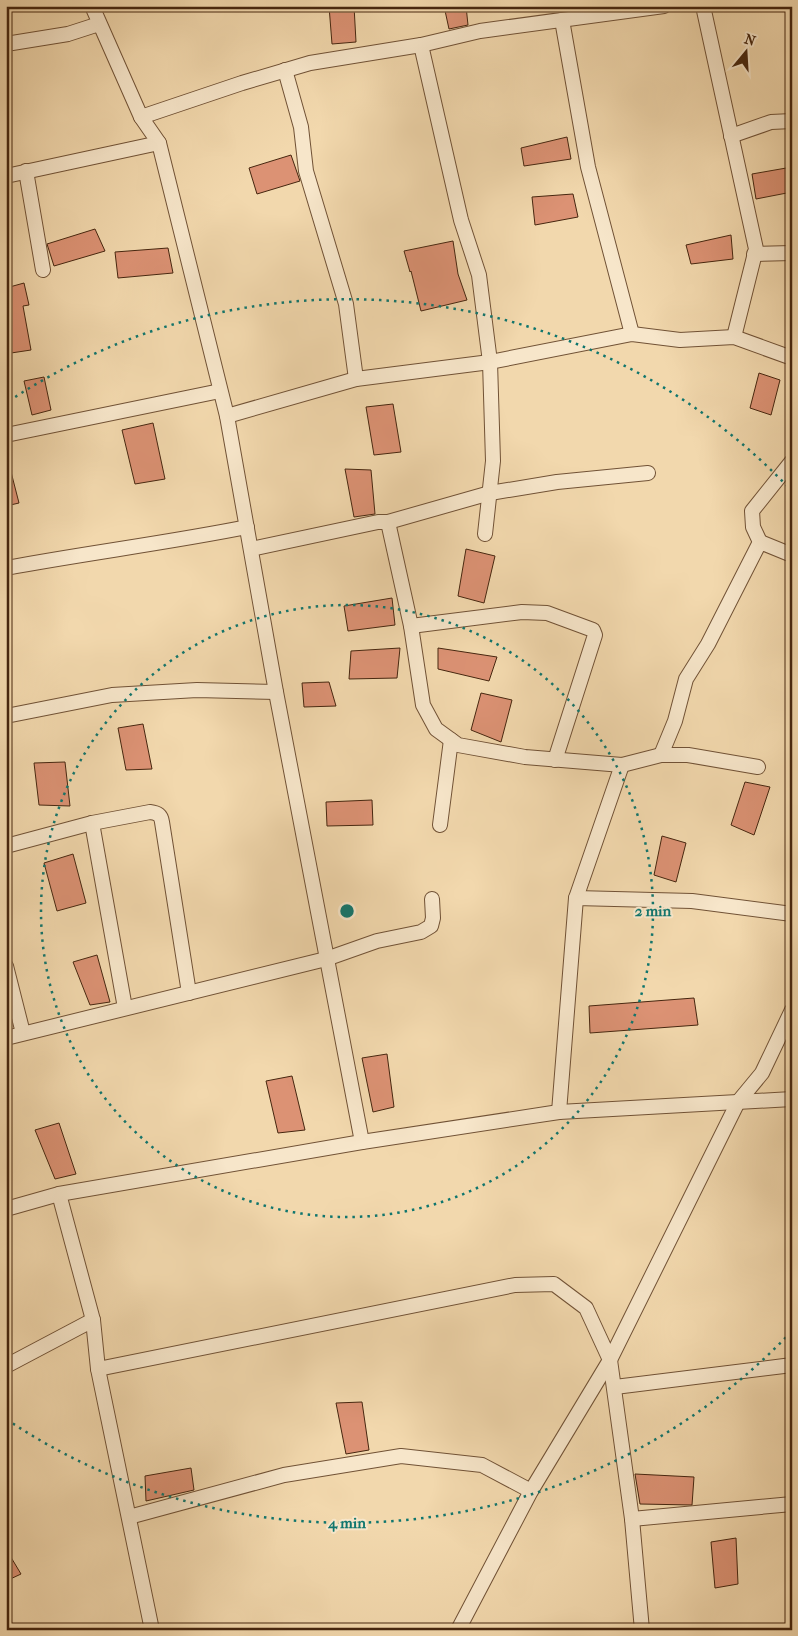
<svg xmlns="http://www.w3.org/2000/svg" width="798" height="1636" viewBox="0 0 798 1636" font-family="'IM FELL French Canon',serif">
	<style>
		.building { fill: #dc9274; stroke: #46260f }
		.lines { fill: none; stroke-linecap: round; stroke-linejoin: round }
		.minor-casing { stroke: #715236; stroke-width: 16 }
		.minor { stroke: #f7e6ca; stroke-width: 14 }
		.ring { fill: none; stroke: #0f766e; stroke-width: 2.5; stroke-dasharray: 2.5 5 }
		.centre { fill: #0f766e; stroke: #f7e6ca; stroke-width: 2.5 }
		.ring-label { font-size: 15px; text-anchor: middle; font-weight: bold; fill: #0f766e; stroke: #f7e6ca; stroke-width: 4; stroke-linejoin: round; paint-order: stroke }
	</style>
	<rect width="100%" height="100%" fill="#f2d8ad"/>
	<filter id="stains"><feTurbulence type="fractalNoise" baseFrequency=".004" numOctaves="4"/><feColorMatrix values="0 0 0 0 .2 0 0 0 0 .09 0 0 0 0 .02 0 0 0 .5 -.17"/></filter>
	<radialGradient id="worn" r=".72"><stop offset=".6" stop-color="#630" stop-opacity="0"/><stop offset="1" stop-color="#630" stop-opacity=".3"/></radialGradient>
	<g class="building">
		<polygon points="329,6 354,6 356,42 332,44"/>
		<polygon points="444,6 466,6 468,25 449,29"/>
		<polygon points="567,137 571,159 524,166 521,148"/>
		<polygon points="291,155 300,181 257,194 249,168"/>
		<polygon points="792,167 792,192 756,199 752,174"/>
		<polygon points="573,194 578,217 535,225 532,197"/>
		<polygon points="95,229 105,251 54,266 47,244"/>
		<polygon points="731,235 733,259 691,264 686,245"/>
		<polygon points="453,241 458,274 467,300 421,311 411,271 410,272 404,251"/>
		<polygon points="168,248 173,273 118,278 115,252"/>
		<polygon points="24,283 29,305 23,306 31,350 11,353 6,327 6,288"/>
		<polygon points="759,373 780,380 771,415 750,408"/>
		<polygon points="44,377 51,410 32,415 24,381"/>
		<polygon points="393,404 401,452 374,455 366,407"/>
		<polygon points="153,423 165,479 135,484 122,430"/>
		<polygon points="10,468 19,503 6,506 6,469"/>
		<polygon points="345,469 371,470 375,514 354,517"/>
		<polygon points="466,549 495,556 484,603 458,596"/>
		<polygon points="392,598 395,625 348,631 344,606"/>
		<polygon points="400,648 397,678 349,679 351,651"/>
		<polygon points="438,648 497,657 489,681 438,669"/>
		<polygon points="329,682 336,706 304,707 302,683"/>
		<polygon points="481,693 512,700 501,742 471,730"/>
		<polygon points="143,724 152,769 126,770 118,728"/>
		<polygon points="65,762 70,806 39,805 34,763"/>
		<polygon points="745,782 770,787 754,835 731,825"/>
		<polygon points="372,800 373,825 327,826 326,802"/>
		<polygon points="662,836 686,843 676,882 654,875"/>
		<polygon points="73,854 86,903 57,911 44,863"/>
		<polygon points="97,955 110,1002 90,1005 73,962"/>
		<polygon points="694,998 698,1025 590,1033 589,1006"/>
		<polygon points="387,1054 394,1107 373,1112 362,1058"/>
		<polygon points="292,1076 305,1130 278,1133 266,1081"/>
		<polygon points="59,1123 76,1174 55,1179 35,1130"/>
		<polygon points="362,1402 369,1450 346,1454 336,1403"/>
		<polygon points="191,1468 194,1490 146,1501 145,1476"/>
		<polygon points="635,1474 694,1477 692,1505 640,1504"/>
		<polygon points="736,1538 738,1584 715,1588 711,1542"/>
		<polygon points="6,1549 21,1574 6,1581"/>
	</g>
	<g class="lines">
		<defs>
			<g id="minor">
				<polyline points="92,6 141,117 159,143 227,416 276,692 362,1142"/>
				<polyline points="703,6 756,249 734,337"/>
				<polyline points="562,20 588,167 632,334"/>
				<polyline points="6,44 68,34 99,24"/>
				<polyline points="421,45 461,220 479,275 490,362 493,461 485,534"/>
				<polyline points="285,70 301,127 306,171 346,304 356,379"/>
				<polyline points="141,117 242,83 310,63 421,45 480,31 664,6"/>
				<polyline points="731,136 771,122 792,121"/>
				<polyline points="26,171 43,270"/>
				<polyline points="6,176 159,143"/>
				<polyline points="754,254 792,253"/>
				<polyline points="227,416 356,379 490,362 632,334 680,340 734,337 792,358"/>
				<polyline points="6,435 220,391"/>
				<polyline points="388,522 411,626 522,612 547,613 593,630 595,635 555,760"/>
				<polyline points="760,542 753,527 752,511 792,461"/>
				<polyline points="251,549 378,522 388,522 490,493 557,482 648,473"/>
				<path d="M6,568C86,553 167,543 247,527"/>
				<polyline points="411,626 423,705 436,729 458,745 525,757 622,765 661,755 688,755 758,767"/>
				<polyline points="6,716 112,695 197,690 276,692"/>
				<polyline points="661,755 675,721 686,679 708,644 760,542 792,555"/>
				<polyline points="92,823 125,1008"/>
				<polyline points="440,825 451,740"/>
				<path d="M6,846L92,823L150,812C158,813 161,815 162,822L189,993"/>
				<polyline points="576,898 622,765"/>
				<polyline points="6,966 23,1033"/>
				<polyline points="6,1038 326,959 377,941 421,932 431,926 433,918 432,899"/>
				<polyline points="559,1112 576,898 692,901 792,914"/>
				<polyline points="59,1194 93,1320 98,1369 152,1630"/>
				<polyline points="6,1209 59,1194 362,1142 559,1112 792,1099"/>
				<polyline points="6,1366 93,1320"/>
				<polyline points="98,1369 515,1285 554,1284 586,1308 610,1360 632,1519 642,1630"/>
				<polyline points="615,1387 792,1365"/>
				<polyline points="129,1517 284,1475 401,1456 482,1465 531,1491"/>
				<polyline points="632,1519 792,1504"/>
				<polyline points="458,1630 531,1491 610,1360 738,1102 762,1073 792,1010"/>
			</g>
		</defs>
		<use href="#minor" class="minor-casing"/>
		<use href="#minor" class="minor"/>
	</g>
	<g class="ring">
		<circle cx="347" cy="911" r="306"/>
		<path d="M791 1332A612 612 0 0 1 9 1421M9 401A612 612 0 0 1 791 490"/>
	</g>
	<circle cx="347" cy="911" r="8" class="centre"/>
	<g class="ring-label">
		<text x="653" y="916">2 min</text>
		<text x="347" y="1528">4 min</text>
	</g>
	<rect width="798" height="1636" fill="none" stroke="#f2d8ad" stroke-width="25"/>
	<rect x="8" y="8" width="783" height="1621" fill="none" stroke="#46260f" stroke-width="2.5"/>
	<rect x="12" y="12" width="773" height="1611" fill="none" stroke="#46260f"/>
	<g transform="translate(746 52) rotate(18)" stroke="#f7e6ca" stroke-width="4" paint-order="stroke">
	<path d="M0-4L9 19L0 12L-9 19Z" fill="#46260f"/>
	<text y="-8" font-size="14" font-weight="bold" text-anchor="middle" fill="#46260f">N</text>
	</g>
	<rect width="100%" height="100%" filter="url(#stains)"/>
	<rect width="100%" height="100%" fill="url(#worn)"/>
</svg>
